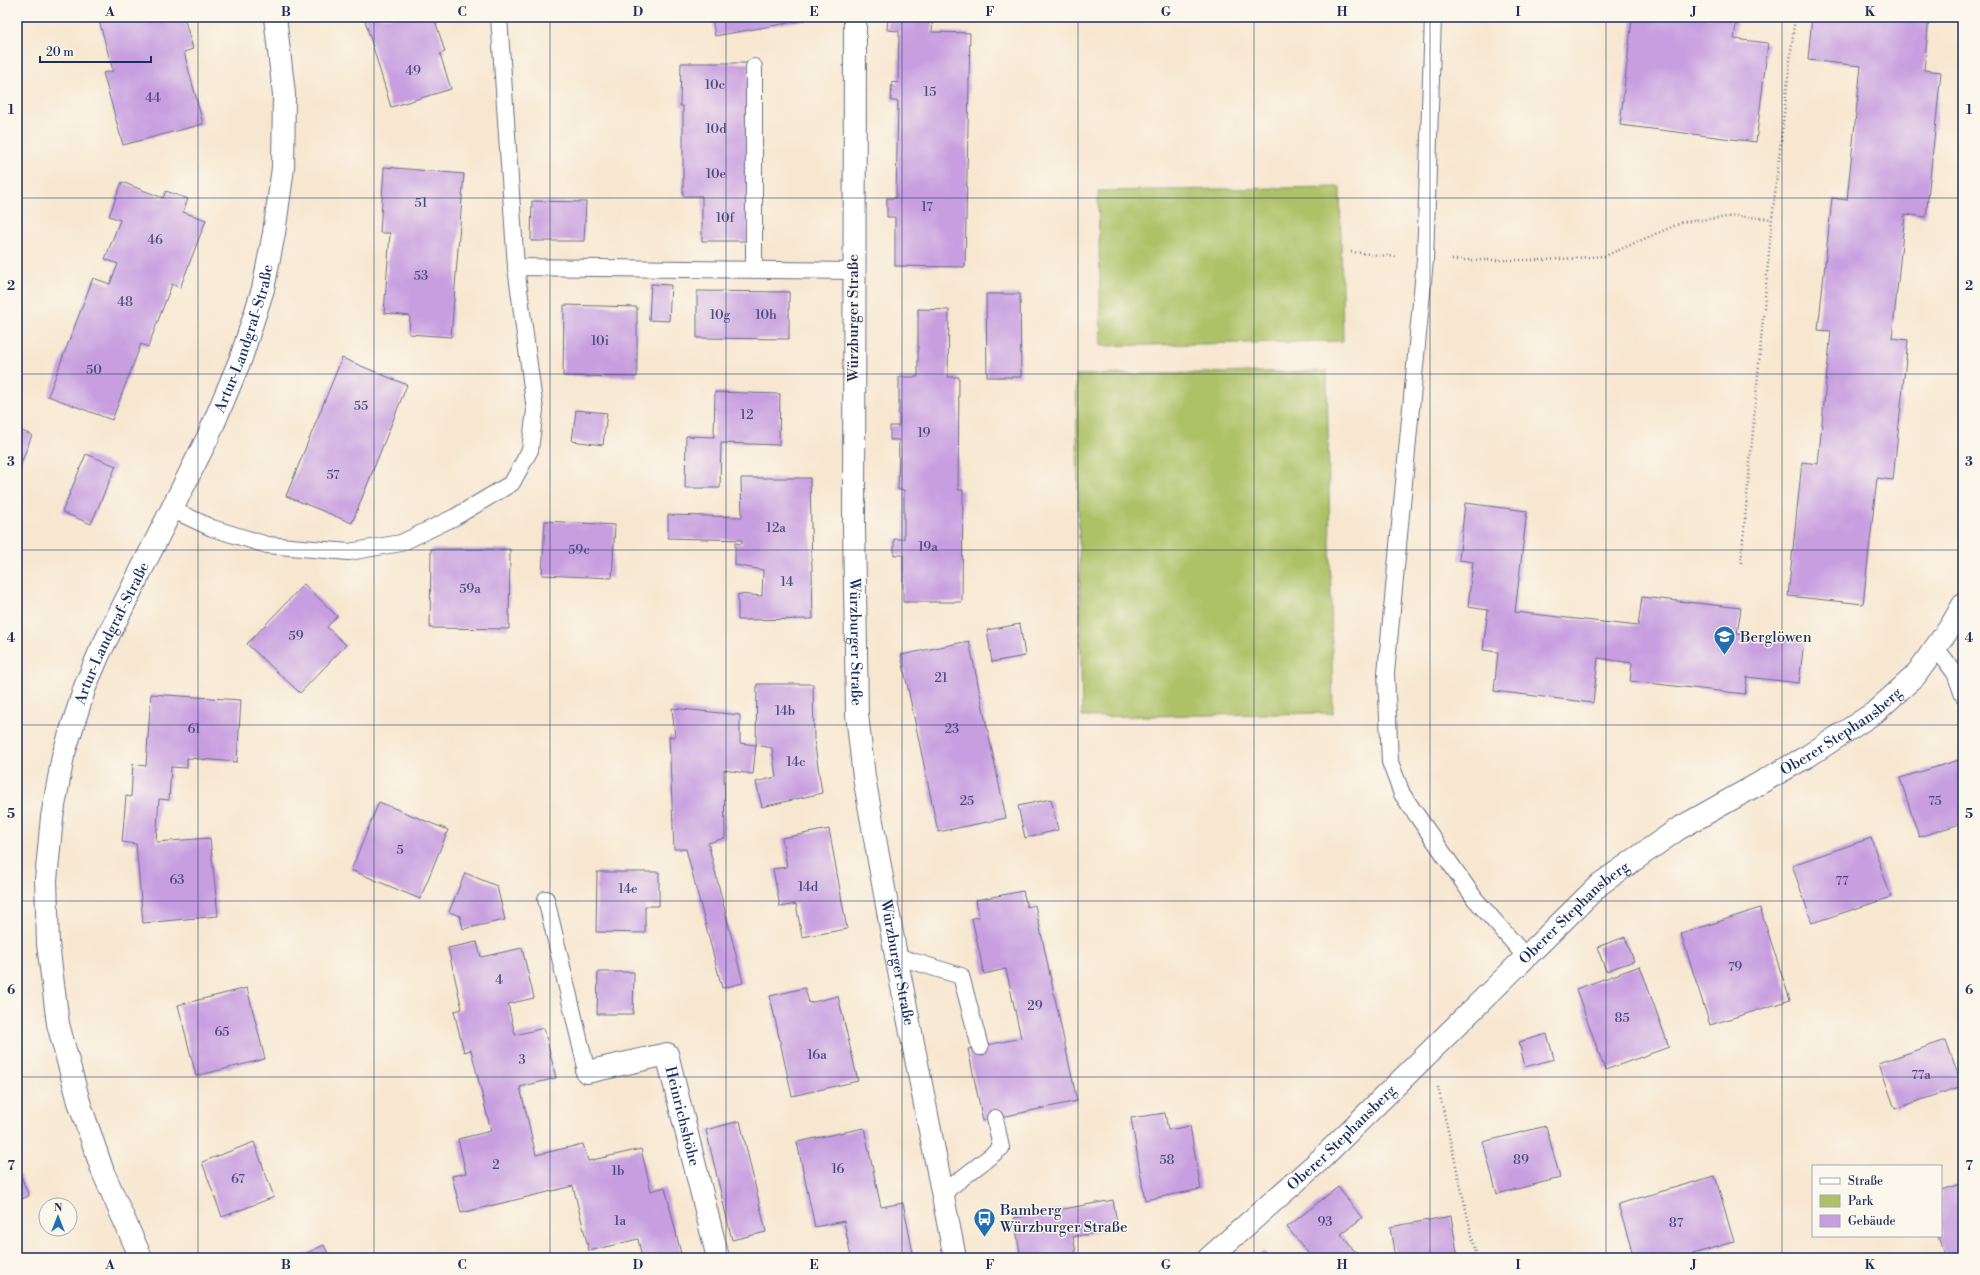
<svg xmlns="http://www.w3.org/2000/svg" width="1980" height="1275" viewBox="0 0 1980 1275" font-family="'Libre Bodoni',serif">
	<style>
		.green { fill: #adc166; stroke: #647862 }
		.building { fill: #c79fe0 }
		.lines { fill: none; stroke-linecap: round; stroke-linejoin: round }
		.lane-casing { stroke: #686f86; stroke-width: 18 }
		.street-casing { stroke: #686f86; stroke-width: 24 }
		.secondary-casing { stroke: #686f86; stroke-width: 24 }
		.path { stroke: #686f86; stroke-width: 2.5; stroke-dasharray: 1 3; stroke-linecap: butt }
		.lane { stroke: #fff; stroke-width: 16 }
		.street { stroke: #fff; stroke-width: 22 }
		.secondary { stroke: #fff; stroke-width: 22 }
		.grid { fill: none; stroke: #1b2f5e; stroke-width: 1; stroke-opacity: 0.55 }
		.labels { text-anchor: middle; dominant-baseline: central; stroke-width: 3; stroke-linejoin: round; paint-order: stroke }
		.number-label { font-size: 13px; fill: #464b7e }
		.street-label { font-size: 15px; fill: #1b2f5e; stroke: #fbf7ec }
		.poi-label { font-size: 15px; fill: #1b2f5e; stroke: #fbf7ec; text-anchor: start }
		.neatline { fill: none; stroke: #1b2f5e; stroke-width: 1.5 }
		.grid-label { font-size: 13px; text-anchor: middle; font-weight: bold; fill: #1b2f5e }
	</style>
	<rect width="100%" height="100%" fill="#fbf7ec"/>
	<filter id="ink" filterUnits="userSpaceOnUse"><feTurbulence type="fractalNoise" baseFrequency=".025" numOctaves="2"/><feDisplacementMap in="SourceGraphic" scale="8" xChannelSelector="R" yChannelSelector="G"/><feConvolveMatrix kernelMatrix="1 2 1 2 8 2 1 2 1" color-interpolation-filters="sRGB"/></filter>
	<filter id="wash" filterUnits="userSpaceOnUse"><feTurbulence type="fractalNoise" baseFrequency=".012" numOctaves="4" result="noise"/><feDisplacementMap in="SourceGraphic" scale="16" xChannelSelector="R" yChannelSelector="G"/><feGaussianBlur stdDeviation="0.9" result="paint"/><feColorMatrix in="noise" values="0 0 0 0 0 0 0 0 0 0 0 0 0 0 0 0 0 1.4 0 .05"/><feComposite in="paint" operator="in"/></filter>
	<g filter="url(#wash)">
		<rect width="100%" height="100%" fill="#f7e7d0"/>
		<g class="green">
			<polygon points="1340,187 1343,341 1101,346 1098,191"/>
			<polygon points="1327,371 1333,713 1082,717 1076,375"/>
		</g>
		<g id="blocks">
			<g class="building">
				<polygon points="98,17 184,17 193,49 184,52 203,124 123,145 103,73 113,71"/>
				<polygon points="364,17 434,17 445,52 440,54 451,89 391,107"/>
				<polygon points="712,17 804,17 805,20 715,36"/>
				<polygon points="888,17 933,17 932,32 970,33 965,267 895,266 895,217 887,217 887,198 896,198 898,101 891,101 892,82 898,83 899,31 887,30"/>
				<polygon points="1624,17 1737,17 1734,39 1768,43 1756,142 1620,125 1632,19"/>
				<polygon points="1812,17 1929,17 1924,70 1941,72 1926,217 1905,214 1892,338 1908,340 1893,480 1877,478 1863,604 1788,596 1802,462 1818,464 1831,331 1818,330 1832,198 1847,200 1861,66 1808,60"/>
				<polygon points="681,63 749,63 748,241 702,241 702,196 683,196 683,106 680,106"/>
				<polygon points="384,167 464,174 451,337 409,334 410,316 384,313 390,233 380,233"/>
				<polygon points="122,182 163,198 166,191 188,199 183,212 206,220 180,288 172,284 148,347 141,344 112,420 48,396 93,278 110,284 118,264 105,259 120,220 109,216"/>
				<polygon points="532,201 586,202 584,241 531,241"/>
				<polygon points="651,284 671,285 669,321 649,320"/>
				<polygon points="697,291 789,292 789,339 697,338"/>
				<polygon points="986,294 1020,294 1021,377 987,377"/>
				<polygon points="564,305 637,307 637,377 563,376"/>
				<polygon points="918,309 949,310 948,377 959,377 958,490 963,490 962,602 903,602 903,555 894,555 894,539 904,539 904,490 898,490 899,440 890,440 890,426 899,426 899,377 918,377"/>
				<polygon points="342,358 407,385 352,523 286,496"/>
				<polygon points="715,392 780,394 779,445 721,443 720,488 685,488 686,436 714,437"/>
				<polygon points="576,410 607,413 603,445 572,441"/>
				<polygon points="17,429 32,435 17,474"/>
				<polygon points="86,454 116,466 91,524 62,512"/>
				<polygon points="741,478 810,478 813,619 738,620 738,594 762,596 763,570 735,565 735,543 742,544 742,540 668,538 668,515 742,517"/>
				<polygon points="1465,503 1527,511 1515,612 1638,626 1642,597 1741,608 1737,634 1804,642 1799,683 1747,677 1745,694 1630,681 1632,663 1598,658 1593,703 1494,691 1498,652 1483,650 1488,610 1468,607 1473,562 1459,560"/>
				<polygon points="545,521 615,525 612,578 542,575"/>
				<polygon points="431,549 510,549 509,629 430,628"/>
				<polygon points="304,584 337,616 327,627 346,645 300,693 247,644"/>
				<polygon points="1020,624 1025,656 992,662 987,630"/>
				<polygon points="969,641 1006,818 938,832 901,655"/>
				<polygon points="757,684 813,684 814,739 822,793 762,807 756,782 776,777 772,748 756,745"/>
				<polygon points="151,694 241,700 237,762 187,758 187,768 171,767 169,800 159,799 156,842 210,838 218,916 143,923 136,844 122,842 126,796 131,797 133,764 146,766"/>
				<polygon points="672,708 740,715 740,743 756,745 753,774 724,770 725,838 708,843 743,983 722,988 686,849 674,849 669,736 675,737"/>
				<polygon points="1959,760 1963,774 1963,823 1919,837 1900,778"/>
				<polygon points="1051,799 1058,830 1025,838 1018,806"/>
				<polygon points="379,802 448,830 420,899 351,870"/>
				<polygon points="829,829 847,929 802,937 796,904 780,907 773,869 787,867 782,838"/>
				<polygon points="1871,838 1891,897 1812,923 1792,865"/>
				<polygon points="597,872 659,872 659,906 645,906 645,933 596,932"/>
				<polygon points="465,873 497,886 505,920 463,929 460,916 449,912"/>
				<polygon points="1023,891 1027,907 1035,905 1077,1101 983,1121 968,1049 1021,1038 1006,969 984,974 972,918 979,917 976,900"/>
				<polygon points="1760,908 1790,1000 1710,1025 1681,934"/>
				<polygon points="1625,937 1634,961 1606,971 1597,947"/>
				<polygon points="477,942 481,957 522,948 534,998 508,1004 515,1035 544,1028 556,1078 520,1087 536,1155 583,1144 588,1161 641,1149 651,1191 665,1187 682,1258 642,1258 638,1239 589,1251 573,1186 461,1213 452,1176 466,1173 458,1139 491,1131 471,1050 464,1052 459,1032 454,1011 462,1009 448,948"/>
				<polygon points="1640,966 1669,1047 1605,1070 1576,989"/>
				<polygon points="598,972 634,972 633,1014 597,1014"/>
				<polygon points="247,988 265,1059 196,1076 178,1005"/>
				<polygon points="805,988 809,1003 838,996 858,1081 792,1096 770,996"/>
				<polygon points="1547,1034 1554,1059 1525,1067 1519,1042"/>
				<polygon points="1946,1040 1962,1086 1895,1109 1879,1063"/>
				<polygon points="1165,1113 1168,1130 1190,1126 1201,1189 1145,1200 1131,1118"/>
				<polygon points="740,1121 766,1232 732,1240 706,1130"/>
				<polygon points="1546,1126 1560,1178 1497,1194 1483,1142"/>
				<polygon points="864,1128 881,1207 903,1203 914,1258 851,1258 844,1221 815,1227 797,1142"/>
				<polygon points="254,1142 274,1197 222,1217 202,1162"/>
				<polygon points="20,1174 29,1196 17,1201 17,1175"/>
				<polygon points="1715,1176 1734,1242 1679,1258 1634,1258 1618,1204"/>
				<polygon points="1963,1183 1963,1258 1945,1258 1938,1236 1941,1236 1941,1190"/>
				<polygon points="1338,1187 1362,1218 1341,1234 1360,1258 1312,1258 1287,1227"/>
				<polygon points="1113,1200 1118,1228 1073,1237 1077,1258 1021,1258 1014,1218"/>
				<polygon points="1451,1216 1458,1258 1395,1258 1390,1227"/>
				<polygon points="324,1245 330,1258 297,1258"/>
				<polygon points="17,1249 21,1258 17,1258"/>
				<polygon points="1264,1251 1269,1258 1255,1258"/>
			</g>
		</g>
	</g>
	<g filter="url(#ink)">
		<use href="#blocks" fill-opacity="0" stroke="#686f86" stroke-width="1"/>
		<g class="lines">
			<defs>
				<g id="lane">
					<polyline points="1433,17 1425,260 1386,673 1390,762 1402,794 1475,899 1526,957"/>
					<polyline points="516,267 853,271"/>
					<polyline points="754,270 754,67"/>
					<polyline points="171,509 212,528 267,545 349,552 401,543 455,517 512,483 530,450 535,410 516,267 499,17"/>
					<polyline points="1936,648 1955,673 1963,695"/>
					<polyline points="546,899 587,1072"/>
					<polyline points="896,956 961,976 980,1047"/>
					<polyline points="943,1193 1001,1148 995,1118"/>
				</g>
				<g id="street">
					<path id="s1" d="M587,1072L667,1054L718,1258"/>
					<path id="s2" d="M141,1258L103,1172L79,1102L58,1024L48,944L46,880L52,817L63,756L85,687L99,654L208,437L241,358L263,289L274,233L283,168L284,94L275,17"/>
					<path id="s3" d="M1209,1258L1320,1160L1600,884L1678,829L1808,756L1874,713L1915,676L1951,626L1963,605"/>
				</g>
				<g id="secondary">
					<path id="s4" d="M855,17L854,525L857,714L864,777L896,956L955,1258"/>
				</g>
			</defs>
			<use href="#lane" class="lane-casing"/>
			<use href="#street" class="street-casing"/>
			<use href="#secondary" class="secondary-casing"/>
			<g class="path">
				<polyline points="1351,252 1397,257"/>
				<polyline points="1452,260 1545,260 1605,256 1683,222 1736,216 1772,219"/>
				<polyline points="1741,563 1772,219 1795,17"/>
				<polyline points="1438,1087 1477,1258"/>
			</g>
			<use href="#lane" class="lane"/>
			<use href="#street" class="street"/>
			<use href="#secondary" class="secondary"/>
		</g>
	</g>
	<path class="grid" d="M198,17V1258M374,17V1258M550,17V1258M726,17V1258M902,17V1258M1078,17V1258M1254,17V1258M1430,17V1258M1606,17V1258M1782,17V1258M17,198H1963M17,374H1963M17,550H1963M17,725H1963M17,901H1963M17,1077H1963"/>
	<defs>
		<symbol id="school-pin" viewBox="-11 -11 22 30"><path d="M0 17L-7.5 6A9.5 9.5 0 1 1 7.5 6Z" fill="#1f6fb2" stroke="#fbf7ec"/><path d="M0-5L7-2L0 1L-7-2ZM-4 1L0 2.5L4 1V4Q0 6-4 4Z" fill="#fff"/></symbol>
		<symbol id="bus-pin" viewBox="-11 -11 22 30"><path d="M0 17L-7.5 6A9.5 9.5 0 1 1 7.5 6Z" fill="#1f6fb2" stroke="#fbf7ec"/><path d="M-5-6H5V4H4V6H2V4H-2V6H-4V4H-5ZM-3.5-4V0h7V-4ZM-3.5 1.2v1.5H-2V1.2ZM2 1.2v1.5H3.5V1.2Z" fill="#fff"/></symbol>
	</defs>
	<g fill-rule="evenodd">
		<use href="#school-pin" x="1712" y="624" width="25" height="34"/>
		<use href="#bus-pin" x="972" y="1206" width="25" height="34"/>
	</g>
	<g class="labels">
		<g class="number-label">
			<text x="413" y="71">49</text>
			<text x="715" y="85">10c</text>
			<text x="930" y="92">15</text>
			<text x="153" y="98">44</text>
			<text x="716" y="129">10d</text>
			<text x="716" y="174">10e</text>
			<text x="421" y="203">51</text>
			<text x="927" y="207">17</text>
			<text x="725" y="218">10f</text>
			<text x="155" y="240">46</text>
			<text x="421" y="276">53</text>
			<text x="125" y="302">48</text>
			<text x="720" y="315">10g</text>
			<text x="766" y="315">10h</text>
			<text x="600" y="341">10i</text>
			<text x="94" y="370">50</text>
			<text x="361" y="406">55</text>
			<text x="747" y="415">12</text>
			<text x="924" y="433">19</text>
			<text x="333" y="475">57</text>
			<text x="776" y="528">12a</text>
			<text x="928" y="547">19a</text>
			<text x="579" y="550">59c</text>
			<text x="787" y="582">14</text>
			<text x="470" y="589">59a</text>
			<text x="296" y="636">59</text>
			<text x="941" y="678">21</text>
			<text x="785" y="711">14b</text>
			<text x="194" y="729">61</text>
			<text x="952" y="729">23</text>
			<text x="796" y="762">14c</text>
			<text x="967" y="801">25</text>
			<text x="1935" y="801">75</text>
			<text x="400" y="850">5</text>
			<text x="177" y="880">63</text>
			<text x="1842" y="881">77</text>
			<text x="808" y="887">14d</text>
			<text x="628" y="889">14e</text>
			<text x="1735" y="967">79</text>
			<text x="499" y="980">4</text>
			<text x="1035" y="1006">29</text>
			<text x="1622" y="1018">85</text>
			<text x="222" y="1032">65</text>
			<text x="817" y="1055">16a</text>
			<text x="522" y="1060">3</text>
			<text x="1921" y="1075">77a</text>
			<text x="1167" y="1160">58</text>
			<text x="1521" y="1160">89</text>
			<text x="496" y="1165">2</text>
			<text x="838" y="1169">16</text>
			<text x="618" y="1171">1b</text>
			<text x="238" y="1179">67</text>
			<text x="620" y="1221">1a</text>
			<text x="1325" y="1222">93</text>
			<text x="1676" y="1223">87</text>
		</g>
		<g class="street-label">
			<text transform="translate(853 318) rotate(-90)">Würzburger Straße</text>
			<text stroke="none"><textPath href="#s2" startOffset="975">Artur-Landgraf-Straße</textPath></text>
			<text stroke="none"><textPath href="#s2" startOffset="651">Artur-Landgraf-Straße</textPath></text>
			<text stroke="none"><textPath href="#s4" startOffset="625">Würzburger Straße</textPath></text>
			<text stroke="none"><textPath href="#s3" startOffset="827">Oberer Stephansberg</textPath></text>
			<text stroke="none"><textPath href="#s3" startOffset="503">Oberer Stephansberg</textPath></text>
			<text stroke="none"><textPath href="#s4" startOffset="949">Würzburger Straße</textPath></text>
			<text stroke="none"><textPath href="#s1" startOffset="146">Heinrichshöhe</textPath></text>
			<text stroke="none"><textPath href="#s3" startOffset="179">Oberer Stephansberg</textPath></text>
		</g>
		<g class="poi-label">
			<text x="1740" y="637">Berglöwen</text>
			<text x="1000" y="1210">Bamberg<tspan x="1000" dy="17">Würzburger Straße</tspan></text>
		</g>
	</g>
	<rect width="1980" height="1275" fill="none" stroke="#fbf7ec" stroke-width="44"/>
	<rect x="1812" y="1165" width="130" height="72" fill="#fbf7ec" stroke="#a1a7b3"/>
	<rect x="1820" y="1178" width="20" height="6" fill="#ffffff" stroke="#a1a7b3"/>
	<text x="1848" y="1185" font-size="12" fill="#1b2f5e">Straße</text>
	<rect x="1820" y="1195" width="20" height="12" fill="#adc166" stroke="#a1a7b3"/>
	<text x="1848" y="1205" font-size="12" fill="#1b2f5e">Park</text>
	<rect x="1820" y="1215" width="20" height="12" fill="#c79fe0" stroke="#a1a7b3"/>
	<text x="1848" y="1225" font-size="12" fill="#1b2f5e">Gebäude</text>
	<g transform="translate(58 1217)"><circle r="19" fill="#fbf7ec" stroke="#a1a7b3"/>
	<path d="M0-3L7 15L0 10L-7 15Z" fill="#1f6fb2"/>
	<text y="-6" font-size="11" font-weight="bold" text-anchor="middle" fill="#1b2f5e">N</text>
	</g>
	<path d="M40 56v6h111v-6" fill="none" stroke="#1b2f5e" stroke-width="2"/>
	<text x="46" y="56" font-size="12" fill="#1b2f5e" stroke="#fbf7ec" stroke-width="3" paint-order="stroke">20 m</text>
	<rect x="22" y="22" width="1936" height="1231" class="neatline"/>
	<g class="grid-label">
		<text x="110" y="16">A</text>
		<text x="286" y="16">B</text>
		<text x="462" y="16">C</text>
		<text x="638" y="16">D</text>
		<text x="814" y="16">E</text>
		<text x="990" y="16">F</text>
		<text x="1166" y="16">G</text>
		<text x="1342" y="16">H</text>
		<text x="1518" y="16">I</text>
		<text x="1694" y="16">J</text>
		<text x="1870" y="16">K</text>
		<text x="11" y="114">1</text>
		<text x="1969" y="114">1</text>
		<text x="11" y="290">2</text>
		<text x="1969" y="290">2</text>
		<text x="11" y="466">3</text>
		<text x="1969" y="466">3</text>
		<text x="11" y="642">4</text>
		<text x="1969" y="642">4</text>
		<text x="11" y="818">5</text>
		<text x="1969" y="818">5</text>
		<text x="11" y="994">6</text>
		<text x="1969" y="994">6</text>
		<text x="11" y="1170">7</text>
		<text x="1969" y="1170">7</text>
		<text x="110" y="1269">A</text>
		<text x="286" y="1269">B</text>
		<text x="462" y="1269">C</text>
		<text x="638" y="1269">D</text>
		<text x="814" y="1269">E</text>
		<text x="990" y="1269">F</text>
		<text x="1166" y="1269">G</text>
		<text x="1342" y="1269">H</text>
		<text x="1518" y="1269">I</text>
		<text x="1694" y="1269">J</text>
		<text x="1870" y="1269">K</text>
	</g>
</svg>
